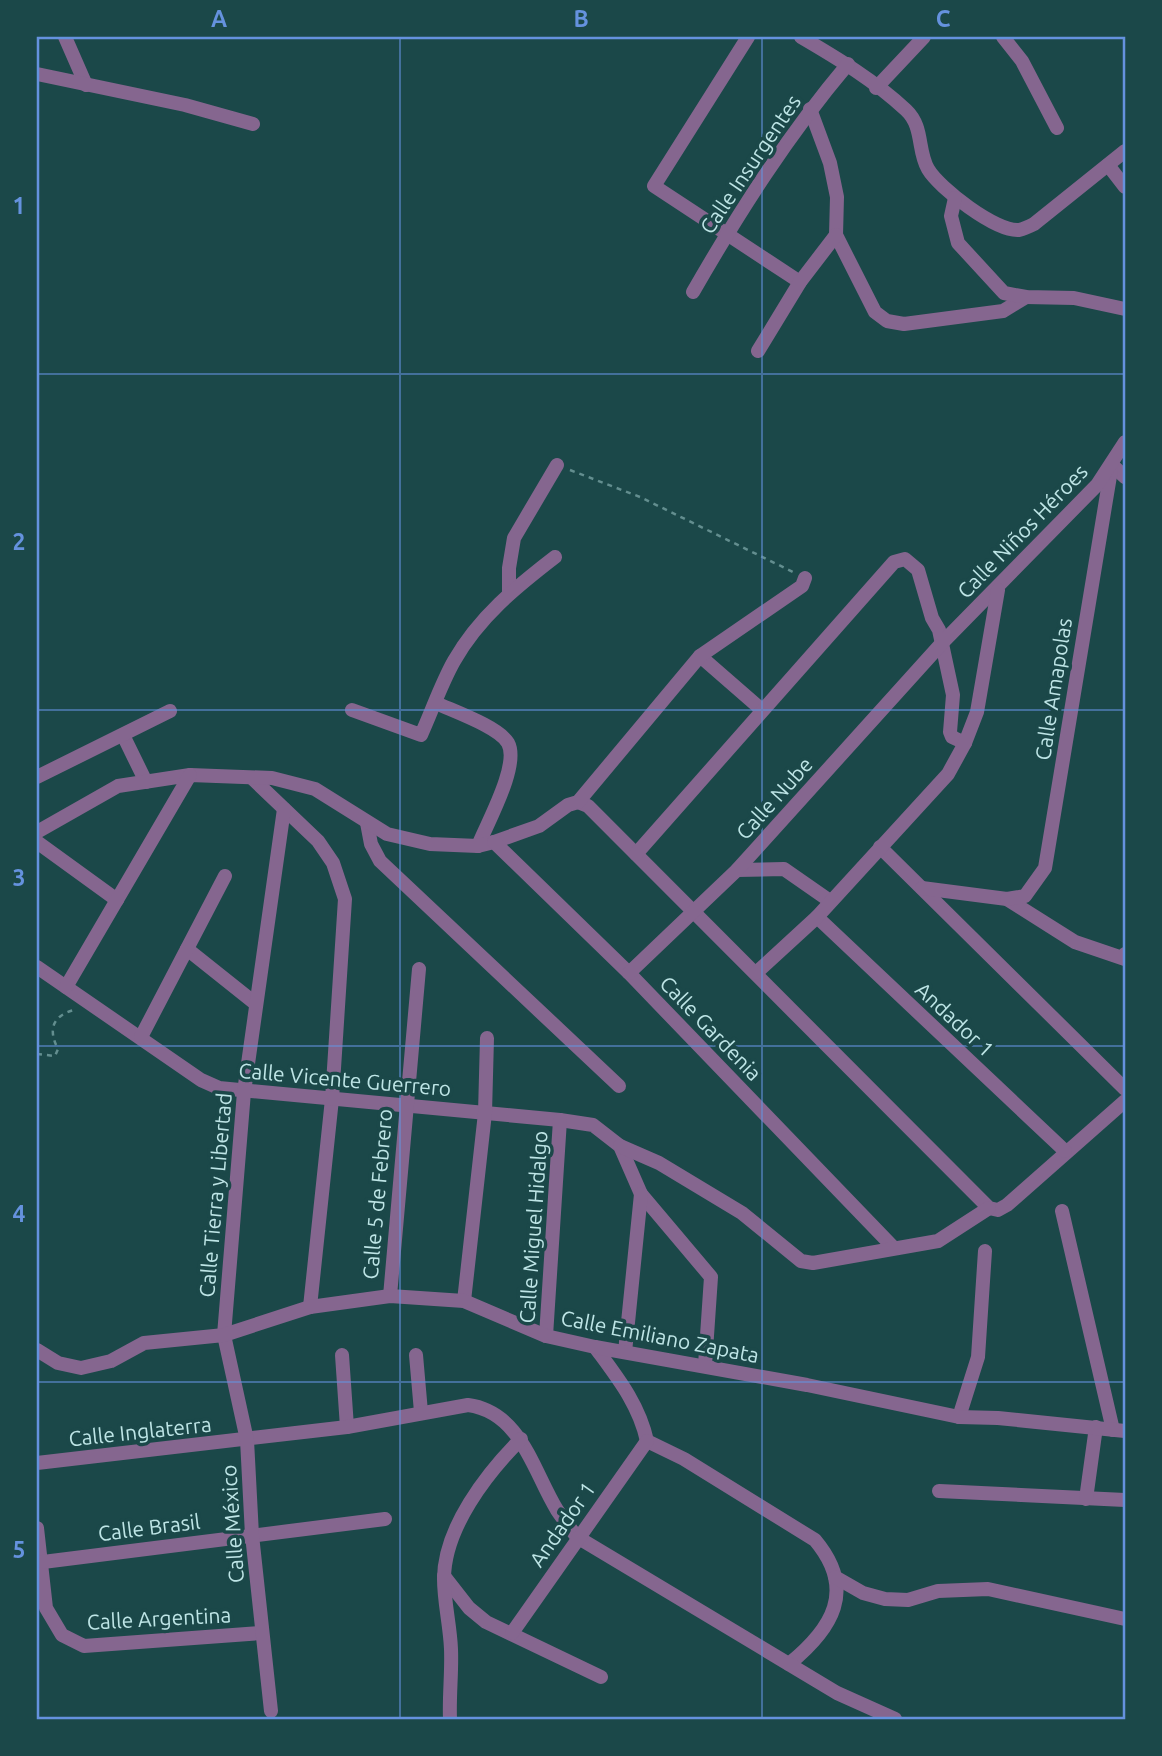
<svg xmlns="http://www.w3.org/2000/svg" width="1162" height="1756" viewBox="0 0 1162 1756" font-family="Ubuntu,sans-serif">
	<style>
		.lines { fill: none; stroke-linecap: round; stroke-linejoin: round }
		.path { stroke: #638e8f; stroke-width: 2.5; stroke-dasharray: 5 5; stroke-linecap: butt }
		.minor { stroke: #85668f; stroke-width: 14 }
		.tertiary { stroke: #85668f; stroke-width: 14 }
		.grid { fill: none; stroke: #6592de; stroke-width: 2; stroke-opacity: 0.55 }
		.labels { text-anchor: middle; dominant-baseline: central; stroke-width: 7; stroke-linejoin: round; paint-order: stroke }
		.street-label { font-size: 21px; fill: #bee5e6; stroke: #1b4849 }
		.neatline { fill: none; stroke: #6592de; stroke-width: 2.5 }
		.grid-label { font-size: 23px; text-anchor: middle; font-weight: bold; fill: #6592de }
	</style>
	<rect width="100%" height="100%" fill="#1b4849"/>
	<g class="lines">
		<g class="path">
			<polyline points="570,470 640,497 793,572"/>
			<path d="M37,1054L55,1056L58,1049C48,1030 52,1016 74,1010"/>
		</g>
		<g class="minor">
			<polyline points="65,37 86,85"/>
			<polyline points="748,37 654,186 800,282"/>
			<path d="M801,37C837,58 875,81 906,110C924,127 917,150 928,169C939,188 996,232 1019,230C1023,229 1030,226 1034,224L1125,151"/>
			<polyline points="1003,37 1022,61 1057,128"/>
			<polyline points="37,74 185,105 253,124"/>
			<polyline points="876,88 924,37"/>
			<polyline points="810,109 830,163 837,197 836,235 875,312 887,321 904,324 1003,311 1026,297"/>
			<polyline points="1108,165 1125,187"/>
			<polyline points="955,198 951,216 958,243 1004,293 1026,297 1074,298 1125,309"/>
			<path d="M693,292C739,212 788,135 848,64"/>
			<polyline points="758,351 800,282 836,235"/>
			<polyline points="1112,465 1125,477"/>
			<polyline points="509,592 509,568 514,538 557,465"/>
			<polyline points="700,656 762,710"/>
			<path d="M436,703C453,711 499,727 508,743C520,765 487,823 478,846"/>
			<path d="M352,710L421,735C432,711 441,684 454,661C479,617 516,587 555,557"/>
			<polyline points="123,735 146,782"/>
			<polyline points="37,777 170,711"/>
			<polyline points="253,779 318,841 333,863 345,899 332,1099 310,1307"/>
			<polyline points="578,802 588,806 989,1208 998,1210 1007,1205 1125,1101"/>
			<polyline points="367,823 371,844 380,861 619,1086"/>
			<polyline points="37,832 118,786 190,775 272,778 315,789 387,834 430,844 478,846 494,842 539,826 568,805 578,802 700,656 802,586 805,578"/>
			<polyline points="37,842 117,900"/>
			<polyline points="494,842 629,973 894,1248"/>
			<polyline points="880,847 1125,1089"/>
			<polyline points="636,854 894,562 905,559 918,570 932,618 939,630 953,695 950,732 952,737 965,743"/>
			<polyline points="737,870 784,869 830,901"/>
			<polyline points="922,888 1007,899 1075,942 1125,959 1125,954"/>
			<polyline points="1007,899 1025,896 1045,868 1111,470"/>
			<polyline points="817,917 1065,1151"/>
			<polyline points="187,949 256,1004"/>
			<polyline points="37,967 201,1080 219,1088 560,1120 593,1125 620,1146 641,1194 711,1277 705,1365"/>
			<polyline points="629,973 737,870 942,643 1097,485 1125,442"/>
			<polyline points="756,973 817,917 948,774 965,743 977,712 998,590"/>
			<polyline points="66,987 190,775"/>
			<polyline points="141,1037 225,876"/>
			<polyline points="620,1146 659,1163 742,1213 801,1261 813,1263 938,1241 989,1208"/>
			<polyline points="1062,1211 1113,1430"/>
			<polyline points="390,1296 419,969"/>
			<polyline points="464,1301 485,1113 487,1038"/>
			<polyline points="546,1336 560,1120"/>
			<path d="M595,1347C617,1377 639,1404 647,1441L684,1459L815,1540C857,1590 832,1629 789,1664"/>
			<polyline points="625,1352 641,1194"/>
			<polyline points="342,1355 347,1427"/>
			<polyline points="416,1355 421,1412"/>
			<polyline points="959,1417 978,1357 985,1251"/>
			<path d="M37,1463L347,1427L468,1405C521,1412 533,1471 557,1510C563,1519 570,1528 577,1537L837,1693L895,1719"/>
			<polyline points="939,1491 1125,1500"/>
			<polyline points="1086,1499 1096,1427"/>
			<polyline points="37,1528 46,1608 62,1635 84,1646 261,1633"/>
			<polyline points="43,1562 385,1519"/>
			<polyline points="444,1576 469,1608 486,1622 601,1677"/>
			<polyline points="835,1577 863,1593 885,1599 908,1600 938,1591 988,1589 1125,1619"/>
			<polyline points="512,1633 647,1441"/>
			<polyline points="271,1711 252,1535 247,1440 224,1335 244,1092 284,809"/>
			<path d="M450,1719C449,1696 452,1672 451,1649C450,1625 444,1602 444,1579C444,1528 487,1473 521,1439"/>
		</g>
		<polyline class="tertiary" points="37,1350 58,1363 81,1368 111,1361 144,1343 224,1335 310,1307 390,1296 464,1301 546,1336 595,1347 807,1385 959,1417 998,1418 1125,1431"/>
	</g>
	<path class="grid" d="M400,37V1719M762,37V1719M37,374H1125M37,710H1125M37,1046H1125M37,1382H1125"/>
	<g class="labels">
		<g class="street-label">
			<text transform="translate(750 164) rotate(-56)">Calle Insurgentes</text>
			<text transform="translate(1022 531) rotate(-46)">Calle Niños Héroes</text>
			<text transform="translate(1053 689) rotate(-81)">Calle Amapolas</text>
			<text transform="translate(774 798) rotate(-48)">Calle Nube</text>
			<text transform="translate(955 1019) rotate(43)">Andador 1</text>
			<text transform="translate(711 1028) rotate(46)">Calle Gardenia</text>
			<text transform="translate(345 1079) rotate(5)">Calle Vicente Guerrero</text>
			<text transform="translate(377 1194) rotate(-85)">Calle 5 de Febrero</text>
			<text transform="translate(215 1195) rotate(-85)">Calle Tierra y Libertad</text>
			<text transform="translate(533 1227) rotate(-86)">Calle Miguel Hidalgo</text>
			<text transform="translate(660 1336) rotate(11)">Calle Emiliano Zapata</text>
			<text transform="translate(140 1431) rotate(-6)">Calle Inglaterra</text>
			<text transform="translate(232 1524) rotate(-94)">Calle México</text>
			<text transform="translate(562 1524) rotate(-55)">Andador 1</text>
			<text transform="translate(149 1527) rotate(-7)">Calle Brasil</text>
			<text transform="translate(159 1618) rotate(-3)">Calle Argentina</text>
		</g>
	</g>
	<rect width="1162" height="1756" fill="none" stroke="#1b4849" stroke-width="77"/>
	<rect x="38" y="38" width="1086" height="1680" class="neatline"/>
	<g class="grid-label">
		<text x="219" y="27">A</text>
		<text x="581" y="27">B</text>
		<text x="943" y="27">C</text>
		<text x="19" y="214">1</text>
		<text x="19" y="550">2</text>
		<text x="19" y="886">3</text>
		<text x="19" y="1222">4</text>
		<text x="19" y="1558">5</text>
	</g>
</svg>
